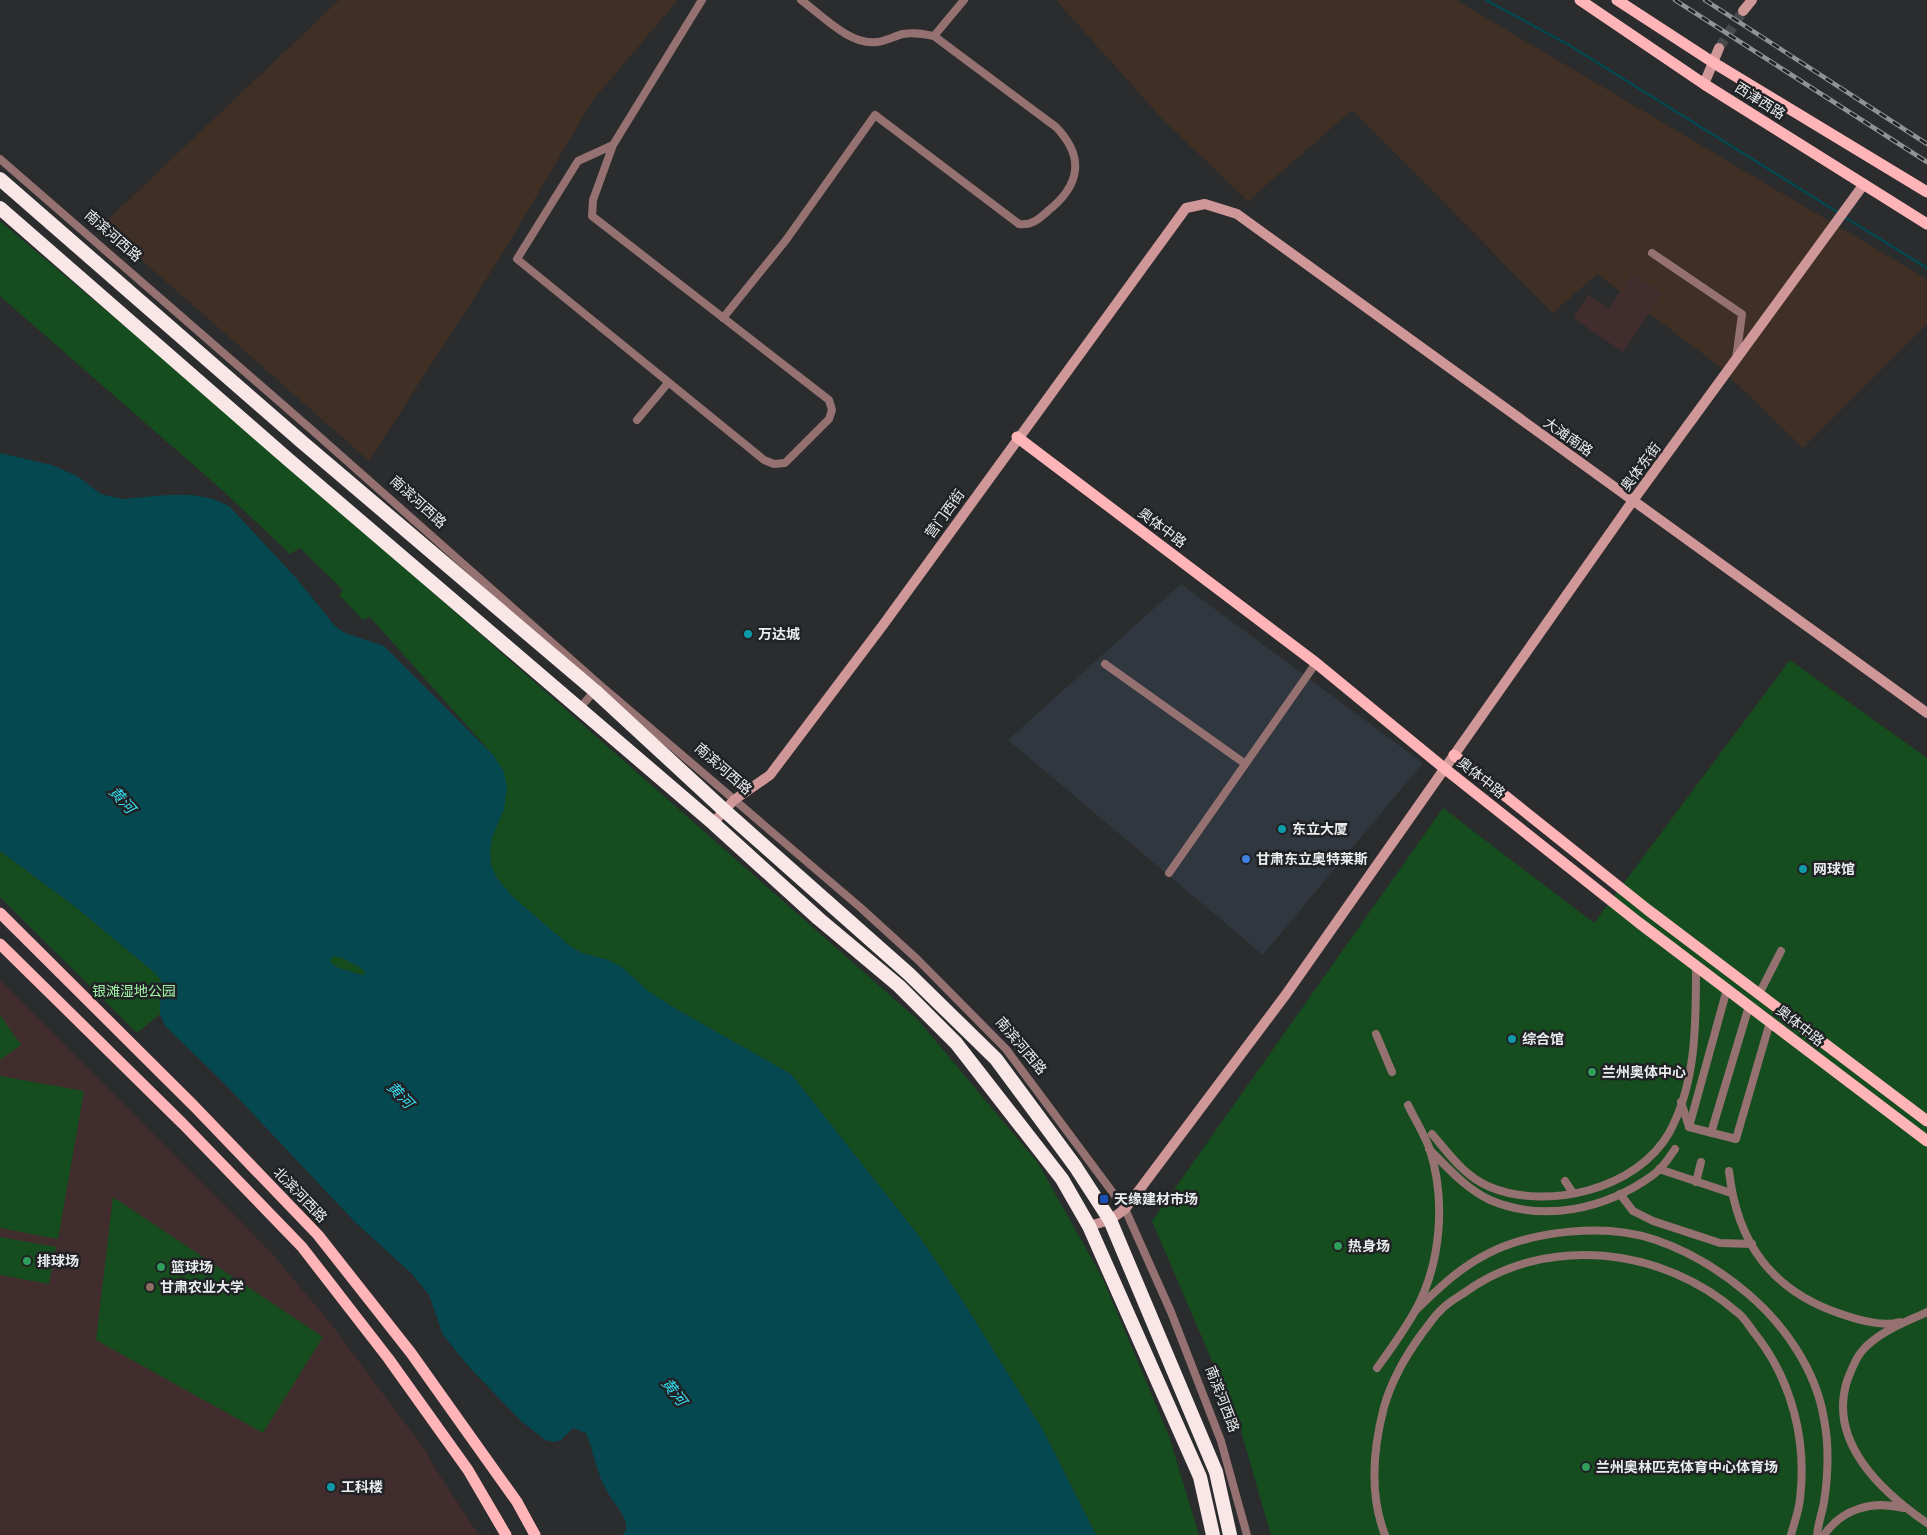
<svg xmlns="http://www.w3.org/2000/svg" width="1927" height="1535" viewBox="0 0 1927 1535" font-family="Signika,'Noto Sans SC',sans-serif">
	<style>
		.built { fill: #30373e }
		.industrial { fill: #3f2f24 }
		.education { fill: #412d2d }
		.green { fill: #164d1e }
		.water { fill: #05484f; fill-rule: evenodd }
		.lines { fill: none; stroke-linecap: round; stroke-linejoin: round }
		.stream { stroke: #05484f; stroke-width: 2.5 }
		.secondary-tunnel { stroke: #47494b; stroke-width: 10; stroke-dasharray: 10 5; stroke-linecap: butt }
		.street { stroke: #957171; stroke-width: 8 }
		.secondary { stroke: #d09799; stroke-width: 10 }
		.primary { stroke: #ffb5b7; stroke-width: 11 }
		.highway { stroke: #f9e6e6; stroke-width: 14 }
		.rail-casing { stroke: #909293; stroke-width: 4.5 }
		.rail { stroke: #202225; stroke-width: 2.5; stroke-dasharray: 8; stroke-linecap: butt }
		.culture-dot { fill: #0f9aa8; stroke: #202225; stroke-width: 2 }
		.shop-dot { fill: #3f7fe0; stroke: #202225; stroke-width: 2 }
		.leisure-dot { fill: #2e9e5b; stroke: #202225; stroke-width: 2 }
		.transit-dot { fill: #1a4fb4; stroke: #202225; stroke-width: 2 }
		.education-dot { fill: #8d6e63; stroke: #202225; stroke-width: 2 }
		.labels { text-anchor: middle; dominant-baseline: central; stroke-width: 5; stroke-linejoin: round; paint-order: stroke }
		.street-label { font-size: 14px; fill: #eaeced; stroke: #202225 }
		.poi-label { font-size: 14px; font-weight: bold; fill: #eaeced; stroke: #202225; text-anchor: start }
		.park-label { font-size: 14px; fill: #a1f3a6; stroke: #202225 }
		.water-label { font-size: 15px; font-style: italic; fill: #34ddef; stroke: #202225 }
	</style>
	<rect width="100%" height="100%" fill="#2a2c2e"/>
	<polygon class="built" points="1181,584 1423,763 1263,955 1008,740"/>
	<g class="industrial">
		<polygon points="339,0 678,0 593,100 501,256 369,461 102,225"/>
		<polygon points="1056,0 1456,0 1927,279 1927,324 1803,448 1715,363 1597,274 1553,313 1352,110 1248,201 1164,121"/>
	</g>
	<g class="education">
		<polygon points="1632,274 1662,293 1623,352 1573,318 1588,295 1609,308"/>
		<polygon points="0,980 269,1250 331,1324 428,1454 431,1462 479,1535 0,1535"/>
	</g>
	<g class="green">
		<polygon points="0,221 262,442 918,1020 1038,1163 1103,1279 1169,1436 1199,1535 1096,1535 1043,1430 959,1295 919,1236 791,1074 676,1009 648,991 622,967 608,960 582,953 570,946 512,896 497,878 491,865 489,851 492,838 504,809 504,772 494,756 370,617 363,620 339,595 343,590 300,548 290,554 221,489 0,296"/>
		<polygon points="1790,660 1927,758 1927,1535 1271,1535 1238,1421 1152,1221 1443,808 1594,923"/>
		<polygon points="0,851 73,905 154,972 161,980 160,1014 137,1033 0,897"/>
		<polygon points="333,956 343,958 364,970 365,974 362,975 336,967 330,961"/>
		<polygon points="0,1015 21,1045 0,1060"/>
		<polygon points="0,1076 84,1091 58,1239 0,1228"/>
		<polygon points="113,1197 323,1337 263,1433 96,1340"/>
		<polygon points="0,1237 56,1247 49,1284 0,1275"/>
	</g>
	<path class="water" d="M0,453L52,465L77,476L101,494L122,499C157,497 201,487 231,508L297,579L335,626L345,633L384,646L494,756L504,772L507,788L504,809L492,838L490,851L491,865L497,878L512,896L570,946L582,953L608,960L622,967L648,991L676,1009L791,1074L919,1236L959,1295L1043,1430L1096,1535H623C634,1521 613,1504 607,1491C596,1473 594,1452 586,1433L573,1428L561,1440L554,1442L545,1440L521,1421L471,1369L443,1335L429,1295L412,1274L355,1222L222,1081L165,1026L160,1014L161,980L155,973L73,905L0,851ZM333,956L343,958L364,970L365,974L361,975L336,967L330,961Z"/>
	<g class="lines">
		<g class="stream">
			<polyline points="1486,0 1569,45 1839,213"/>
			<polyline points="1843,216 1927,268"/>
		</g>
		<polyline class="secondary-tunnel" points="1719,48 1743,11"/>
		<g class="street">
			<polyline points="934,36 964,0"/>
			<polyline points="613,145 593,200 592,216 829,400 832,410 829,419 785,463 774,464 764,460 517,259 578,161 613,145 702,0"/>
			<polyline points="0,159 312,430 600,685 861,908 918,960 1006,1049 1125,1209 1171,1312 1221,1441 1247,1535"/>
			<polyline points="1652,253 1742,314 1736,359"/>
			<path d="M723,318L786,240L875,115L1019,224C1032,226 1040,218 1049,210C1080,185 1085,157 1056,127L934,36C924,34 914,32 903,34C894,36 887,41 877,42C850,46 822,15 801,0"/>
			<polyline points="637,420 668,383"/>
			<polyline points="1105,664 1244,763"/>
			<polyline points="579,709 597,688"/>
			<polyline points="1169,873 1316,663"/>
			<polyline points="1759,994 1781,951"/>
			<polyline points="1376,1034 1392,1072"/>
			<polyline points="1681,1102 1689,1127 1736,1139 1770,1022"/>
			<polyline points="1689,1127 1727,989"/>
			<polyline points="1711,1133 1749,1006"/>
			<path d="M1432,1134C1449,1154 1465,1177 1490,1187C1548,1211 1637,1189 1669,1133C1697,1082 1696,1021 1696,965"/>
			<path d="M1429,1149C1447,1167 1466,1189 1490,1200C1544,1223 1606,1209 1653,1175C1662,1169 1669,1158 1675,1149"/>
			<polyline points="1659,1169 1731,1193"/>
			<path d="M1729,1171C1737,1243 1772,1291 1841,1314C1858,1320 1883,1327 1900,1322"/>
			<polyline points="1565,1181 1573,1193"/>
			<polyline points="1696,1182 1701,1162"/>
			<polyline points="1620,1194 1633,1211 1653,1221 1720,1243 1752,1244"/>
			<path d="M1416,1310C1438,1289 1459,1268 1487,1254C1534,1230 1606,1223 1656,1240C1688,1251 1721,1271 1747,1293C1784,1324 1816,1370 1824,1419C1829,1445 1828,1476 1824,1502C1822,1513 1818,1524 1817,1535"/>
			<path d="M1927,1312C1906,1322 1878,1332 1862,1351C1855,1359 1851,1371 1847,1381C1828,1442 1882,1492 1927,1523"/>
			<path d="M1377,1368C1390,1350 1404,1331 1415,1311C1441,1264 1446,1201 1430,1150C1425,1135 1415,1120 1408,1105"/>
			<path d="M1385,1535C1369,1494 1373,1449 1384,1407C1392,1379 1406,1355 1423,1332C1429,1325 1434,1316 1441,1310C1447,1303 1456,1298 1464,1293C1546,1233 1663,1247 1738,1313C1745,1318 1750,1328 1756,1335C1792,1381 1807,1441 1800,1499C1799,1511 1794,1523 1791,1535"/>
			<path d="M1824,1535C1842,1509 1872,1500 1903,1508"/>
		</g>
		<g class="secondary">
			<polyline points="1743,11 1752,0"/>
			<polyline points="1704,84 1719,48"/>
			<polyline points="713,823 734,800 770,775 883,625 1186,208 1205,204 1237,214 1927,713"/>
			<polyline points="1089,1226 1110,1220 1125,1209 1284,997 1634,499 1864,184"/>
		</g>
		<g class="primary">
			<polyline points="1580,0 1704,84 1927,224"/>
			<polyline points="1617,0 1714,63 1927,192"/>
			<polyline points="1017,437 1316,663 1444,768 1638,922 1927,1141"/>
			<polyline points="1454,755 1648,910 1927,1121"/>
			<polyline points="0,913 194,1106 318,1235 411,1353 517,1502 535,1535"/>
			<polyline points="0,944 183,1124 302,1247 388,1358 468,1470 506,1535"/>
		</g>
		<g class="highway">
			<polyline points="0,179 302,442 595,691 725,811 909,974 996,1059 1075,1166 1110,1220 1216,1472 1230,1535"/>
			<polyline points="0,208 290,461 713,823 819,919 899,986 956,1043 1062,1179 1089,1226 1200,1477 1213,1535"/>
		</g>
		<defs>
			<g id="rail">
				<polyline points="1675,0 1927,162"/>
				<polyline points="1705,0 1927,144"/>
			</g>
		</defs>
		<use href="#rail" class="rail-casing"/>
		<use href="#rail" class="rail"/>
	</g>
	<g class="culture-dot">
		<circle cx="748" cy="634" r="5"/>
		<circle cx="1282" cy="829" r="5"/>
		<circle cx="1803" cy="869" r="5"/>
		<circle cx="1512" cy="1039" r="5"/>
		<circle cx="331" cy="1487" r="5"/>
	</g>
	<circle class="shop-dot" cx="1246" cy="859" r="5"/>
	<g class="leisure-dot">
		<circle cx="1592" cy="1072" r="5"/>
		<circle cx="1338" cy="1246" r="5"/>
		<circle cx="27" cy="1261" r="5"/>
		<circle cx="161" cy="1267" r="5"/>
		<circle cx="1586" cy="1467" r="5"/>
	</g>
	<rect class="transit-dot" x="1099" y="1194" width="10" height="10" rx="2.5"/>
	<circle class="education-dot" cx="150" cy="1287" r="5"/>
	<g class="labels">
		<g class="street-label">
			<text transform="translate(1760 101) rotate(32)">西津西路</text>
			<text transform="translate(113 236) rotate(41)">南滨河西路</text>
			<text transform="translate(1568 437) rotate(35)">大滩南路</text>
			<text transform="translate(1641 467) rotate(-53)">奥体东街</text>
			<text transform="translate(418 502) rotate(42)">南滨河西路</text>
			<text transform="translate(945 514) rotate(-54)">营门西街</text>
			<text transform="translate(1162 528) rotate(37)">奥体中路</text>
			<text transform="translate(723 769) rotate(41)">南滨河西路</text>
			<text transform="translate(1481 778) rotate(38)">奥体中路</text>
			<text transform="translate(1800 1026) rotate(38)">奥体中路</text>
			<text transform="translate(1021 1046) rotate(50)">南滨河西路</text>
			<text transform="translate(300 1195) rotate(46)">北滨河西路</text>
			<text transform="translate(1222 1399) rotate(69)">南滨河西路</text>
		</g>
		<g class="poi-label">
			<text x="758" y="634">万达城</text>
			<text x="1292" y="829">东立大厦</text>
			<text x="1256" y="859">甘肃东立奥特莱斯</text>
			<text x="1813" y="869">网球馆</text>
			<text x="1522" y="1039">综合馆</text>
			<text x="1602" y="1072">兰州奥体中心</text>
			<text x="1114" y="1199">天缘建材市场</text>
			<text x="1348" y="1246">热身场</text>
			<text x="37" y="1261">排球场</text>
			<text x="171" y="1267">篮球场</text>
			<text x="160" y="1287">甘肃农业大学</text>
			<text x="1596" y="1467">兰州奥林匹克体育中心体育场</text>
			<text x="341" y="1487">工科楼</text>
		</g>
		<g class="park-label">
			<text x="134" y="991">银滩湿地公园</text>
		</g>
		<g class="water-label">
			<text transform="translate(122 800) rotate(48)">黄河</text>
			<text transform="translate(400 1095) rotate(46)">黄河</text>
			<text transform="translate(674 1392) rotate(52)">黄河</text>
		</g>
	</g>
</svg>
